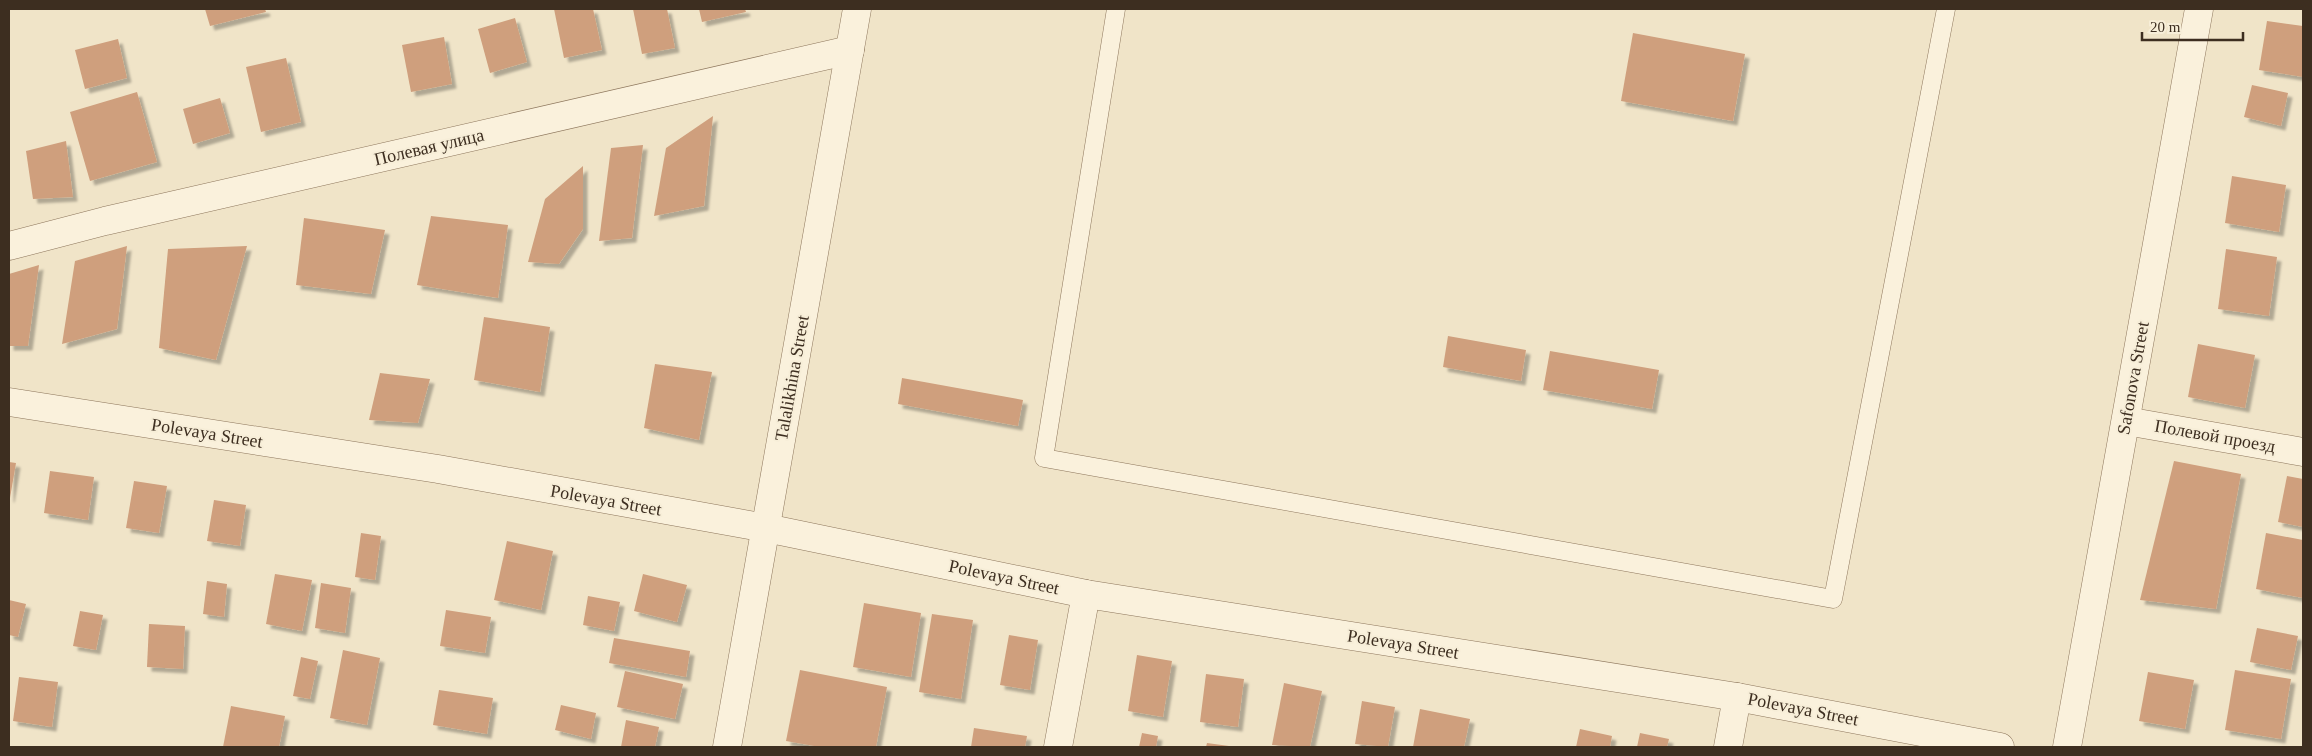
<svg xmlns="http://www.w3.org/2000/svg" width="2312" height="756" viewBox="0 0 2312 756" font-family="Georgia,serif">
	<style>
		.building { fill: #cf9f7d; filter: url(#shadow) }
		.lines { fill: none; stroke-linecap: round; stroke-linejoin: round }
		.lane-casing { stroke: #8d765c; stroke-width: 19 }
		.street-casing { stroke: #8d765c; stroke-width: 29 }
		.lane { stroke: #faf1dc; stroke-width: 18 }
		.street { stroke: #faf1dc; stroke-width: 28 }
		.labels { text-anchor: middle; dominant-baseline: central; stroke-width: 4; stroke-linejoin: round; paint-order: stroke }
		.street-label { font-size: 18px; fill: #3d2e20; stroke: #f7eed8 }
	</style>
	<defs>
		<filter id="shadow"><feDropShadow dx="4.5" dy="4.5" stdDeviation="1" flood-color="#0004"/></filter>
	</defs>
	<rect width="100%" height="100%" fill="#f0e4c8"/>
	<g class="building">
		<polygon points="205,9 265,9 266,12 210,26"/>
		<polygon points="554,9 593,9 602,50 564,58"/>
		<polygon points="633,9 667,9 675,48 642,54"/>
		<polygon points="699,9 745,9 746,12 702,22"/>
		<polygon points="515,18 527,62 490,73 478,29"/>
		<polygon points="2267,21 2303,26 2303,77 2259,70"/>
		<polygon points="1633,33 1745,54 1733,121 1621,101"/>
		<polygon points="444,37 452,84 411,92 402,45"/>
		<polygon points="118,39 127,78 85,89 75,50"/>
		<polygon points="286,58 301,122 261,132 246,67"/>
		<polygon points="2252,85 2288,93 2281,126 2244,117"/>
		<polygon points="137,92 157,162 90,181 70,112"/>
		<polygon points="220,98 230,133 193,144 183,109"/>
		<polygon points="713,116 704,206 654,216 666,148"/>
		<polygon points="66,141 73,197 33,199 26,151"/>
		<polygon points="643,145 632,238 599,241 611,148"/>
		<polygon points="583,166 583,229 559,264 528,262 545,199"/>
		<polygon points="2232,176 2286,185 2279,232 2225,223"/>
		<polygon points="431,216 508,225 498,298 417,285"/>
		<polygon points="304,218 385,230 371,294 296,285"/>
		<polygon points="127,246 117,329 62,344 75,261"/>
		<polygon points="247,246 216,360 159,348 168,249"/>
		<polygon points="2226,249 2277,257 2269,316 2218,309"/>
		<polygon points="39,265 28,346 9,346 9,274"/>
		<polygon points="484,317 550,327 540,392 474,380"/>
		<polygon points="1448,336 1526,350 1521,381 1443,367"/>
		<polygon points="2198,344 2255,355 2245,408 2188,397"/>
		<polygon points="1550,351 1659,370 1652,409 1543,390"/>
		<polygon points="655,364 712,372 699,440 644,428"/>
		<polygon points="380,373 430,379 418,423 369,420"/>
		<polygon points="902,378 1023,400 1018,426 898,404"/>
		<polygon points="2174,461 2241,474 2216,609 2140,600"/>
		<polygon points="9,462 16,463 10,498 9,498"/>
		<polygon points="50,471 94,477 88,520 44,513"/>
		<polygon points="2287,476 2303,479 2303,527 2278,522"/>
		<polygon points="134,481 167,486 159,533 126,528"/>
		<polygon points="214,500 246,505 240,546 207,541"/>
		<polygon points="361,533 381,536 375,580 355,577"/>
		<polygon points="2266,533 2303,540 2303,598 2256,589"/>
		<polygon points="507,541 553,551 541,610 494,600"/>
		<polygon points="275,574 312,580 302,631 266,624"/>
		<polygon points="643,574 687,585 677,622 634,611"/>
		<polygon points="207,581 227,584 224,617 203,614"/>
		<polygon points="321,583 351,588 345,633 315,628"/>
		<polygon points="588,596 620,602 614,631 583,625"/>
		<polygon points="9,600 26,604 18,637 9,635"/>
		<polygon points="864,603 921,613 911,677 853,667"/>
		<polygon points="446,610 491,617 485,653 440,646"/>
		<polygon points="80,611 103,615 96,650 73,646"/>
		<polygon points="932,614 973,620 961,699 919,692"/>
		<polygon points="149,624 185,626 183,669 147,667"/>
		<polygon points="2257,628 2298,636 2291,670 2250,662"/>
		<polygon points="1009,635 1038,640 1030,690 1000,685"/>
		<polygon points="614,638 690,651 686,677 609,663"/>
		<polygon points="343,650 380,658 367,725 330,718"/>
		<polygon points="1137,655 1172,661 1163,717 1128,711"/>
		<polygon points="301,657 318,661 310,699 293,696"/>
		<polygon points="800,670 887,687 876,747 820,747 786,741"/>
		<polygon points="2235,670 2291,679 2281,739 2225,730"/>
		<polygon points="625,671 683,684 675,719 617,707"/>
		<polygon points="2148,672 2194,680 2185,729 2139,721"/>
		<polygon points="1206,674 1244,679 1238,727 1200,722"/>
		<polygon points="19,677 58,682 52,727 13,721"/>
		<polygon points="1284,683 1322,691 1310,747 1272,745"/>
		<polygon points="439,690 493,698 487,734 433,725"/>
		<polygon points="1362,701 1395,707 1388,747 1355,744"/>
		<polygon points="561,705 596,713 591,739 555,730"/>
		<polygon points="231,706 285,716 279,747 223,747"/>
		<polygon points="1420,709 1470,719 1464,747 1413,747"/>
		<polygon points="626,720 659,727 655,747 621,747"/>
		<polygon points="974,728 1027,736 1025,747 971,747"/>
		<polygon points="1580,729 1612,736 1610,747 1576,747"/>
		<polygon points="1142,733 1158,736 1156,747 1139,747"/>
		<polygon points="1640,733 1669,739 1667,747 1637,747"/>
		<polygon points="1207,743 1229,746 1229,747 1206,747"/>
	</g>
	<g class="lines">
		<defs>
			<polyline id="lane" points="1116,9 1044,458 1833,599 1946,9"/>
			<g id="street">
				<polyline points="9,246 105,221 850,50"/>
				<polyline points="9,402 438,469 766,528 1086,594 1737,697 2000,747"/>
				<polyline points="2126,421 2303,452"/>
				<polyline points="727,747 857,9"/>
				<polyline points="1058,747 1086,594"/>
				<polyline points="1728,747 1737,697"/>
				<polyline points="2067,747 2199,9"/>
			</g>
		</defs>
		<use href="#lane" class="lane-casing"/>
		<use href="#street" class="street-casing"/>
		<use href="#lane" class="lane"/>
		<use href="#street" class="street"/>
	</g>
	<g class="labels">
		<g class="street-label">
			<text transform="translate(429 147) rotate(-13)">Полевая улица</text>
			<text transform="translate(792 378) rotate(-80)">Talalikhina Street</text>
			<text transform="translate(2133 378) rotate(-80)">Safonova Street</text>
			<text transform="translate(207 433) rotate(9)">Polevaya Street</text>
			<text transform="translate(2215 436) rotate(10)">Полевой проезд</text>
			<text transform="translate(606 500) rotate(10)">Polevaya Street</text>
			<text transform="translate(1004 577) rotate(12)">Polevaya Street</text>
			<text transform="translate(1403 644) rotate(9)">Polevaya Street</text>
			<text transform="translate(1803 709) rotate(11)">Polevaya Street</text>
		</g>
	</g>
	<rect width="2312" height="756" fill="none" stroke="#3d2e20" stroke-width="20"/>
	<path d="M2142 32v8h101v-8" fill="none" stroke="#3d2e20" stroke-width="2.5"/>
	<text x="2150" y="32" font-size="15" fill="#3d2e20" stroke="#f7eed8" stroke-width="4" paint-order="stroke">20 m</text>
</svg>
